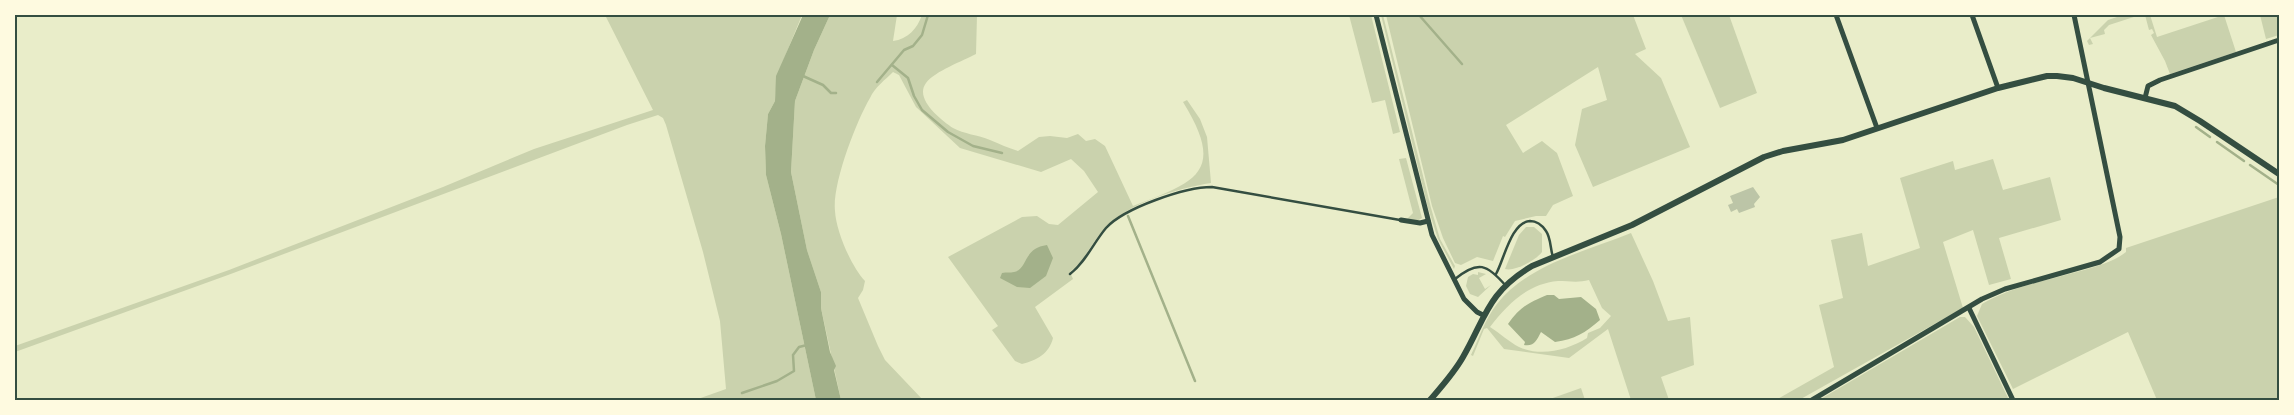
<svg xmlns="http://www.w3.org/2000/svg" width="2294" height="415" viewBox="0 0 2294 415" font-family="'Crimson Pro',serif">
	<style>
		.green { fill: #cad2ad; fill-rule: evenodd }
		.water { fill: #a3b18a }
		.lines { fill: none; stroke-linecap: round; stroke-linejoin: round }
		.stream { stroke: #a3b18a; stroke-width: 2.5 }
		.building { fill: #bcc5a7 }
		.service { stroke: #344e41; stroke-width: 2.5 }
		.minor { stroke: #344e41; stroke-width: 5 }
		.tertiary { stroke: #344e41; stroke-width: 6 }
		.neatline { fill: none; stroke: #344e41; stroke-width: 2 }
	</style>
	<rect width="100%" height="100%" fill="#e9edc9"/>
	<g class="green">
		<polygon points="605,15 802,15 777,76 775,101 768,114 765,146 766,175 781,234 816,400 695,400 726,389 720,321 703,252 666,125 663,118 658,115 627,125 228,275 15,352 15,346 229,270 443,187 534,149 653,110"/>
		<path d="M830,15H897L893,41C908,39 917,29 922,15H977L976,54C963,61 935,71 926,83C914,99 941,120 953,128C964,134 978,135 990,140C1000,144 1008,148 1018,151L1039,137L1050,136L1067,138L1078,134L1086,141L1095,139L1105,146L1133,206C1195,182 1227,173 1183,102L1187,100L1200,119L1207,137L1211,183C1178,188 1125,204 1103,230C1092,243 1084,261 1070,272L1073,279L1035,307L1053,338C1049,354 1037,360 1022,364L1015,361L992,330L998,326L948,257L1022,217L1037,216L1049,224L1058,225L1098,192L1084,171L1071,159L1041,172L960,148L916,107L899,75L893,72C885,80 875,87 870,98C856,122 832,184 835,211C836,231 851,266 865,281L863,290L858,298L878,346L885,360L923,400H841L821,308V292L807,250L791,172L795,101L814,50Z"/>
		<polygon points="1349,15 1371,15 1400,132 1393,134 1385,100 1372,103"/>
		<polygon points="1381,15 1383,15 1431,208 1440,239 1455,266 1454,269 1438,239 1428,208"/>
		<polygon points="1386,15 1633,15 1646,49 1635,54 1661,78 1690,147 1593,187 1575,145 1582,109 1607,100 1598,67 1506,125 1523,153 1542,141 1557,153 1573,196 1553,205 1546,216 1536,216 1515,221 1505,237 1503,236 1493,261 1477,257 1461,265 1455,263 1443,238 1432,206"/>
		<polygon points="1681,15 1729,15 1757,93 1720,108"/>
		<polygon points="2123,15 2140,15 2109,25 2104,30 2105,34 2090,38 2093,44 2089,45 2087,41 2108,20"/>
		<polygon points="2145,15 2150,15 2157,37 2224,15 2236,52 2170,74 2165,61 2151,35 2154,33 2152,29 2149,30"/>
		<polygon points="2260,15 2279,15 2279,35 2266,39"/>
		<polygon points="1406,158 1422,218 1417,221 1407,219 1413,213 1399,159"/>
		<polygon points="1993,159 2003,190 2050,177 2061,220 1999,238 2011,279 1989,285 1973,230 1943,242 1963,308 1799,400 1776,400 1834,367 1819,305 1843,298 1831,240 1862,233 1868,266 1920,248 1900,178 1953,161 1955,170"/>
		<path d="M2279,197V400H2157L2128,332L2013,389L1977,316L1982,304C2010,287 2052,279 2084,270C2098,266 2115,261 2126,252V248Z"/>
		<path d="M1526,227H1534L1542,234V252C1536,260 1515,272 1505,269L1519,235Z"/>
		<path d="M1631,233L1653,281L1668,321L1690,317L1694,365L1661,377L1669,400H1631L1608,329L1569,358L1504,349L1487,328L1484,329L1473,356L1471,355C1479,338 1485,319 1497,304C1527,265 1586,251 1631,233ZM1589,280L1602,308L1611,316L1600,328L1588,333L1587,338C1568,350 1541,357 1519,347C1509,342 1500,333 1490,327C1508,304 1527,284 1558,281C1569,281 1578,283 1589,280Z"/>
		<polygon points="1478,272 1486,274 1479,278 1485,289 1491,285 1478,297 1470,294 1466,286 1468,277 1473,274 1478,275"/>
		<polygon points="1960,317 1965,317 1974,327 2009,400 1819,400"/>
		<polygon points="1581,388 1585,400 1551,400 1550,399"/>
	</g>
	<g class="water">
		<polygon points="803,15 830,15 814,50 795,101 791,172 807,250 821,292 821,308 830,352 836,366 834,370 841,400 816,400 781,234 766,175 765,146 768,114 775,101 776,76"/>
		<path d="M1047,245L1053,258L1046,276L1030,288L1017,287L1000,278L1002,273C1007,272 1010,273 1014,272C1028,269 1023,248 1047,245Z"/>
		<path d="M1547,295H1554L1559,299L1581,297L1596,309L1600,320C1585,333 1575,339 1555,342L1541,332C1537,340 1534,347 1524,345L1525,342L1508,324C1520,307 1528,303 1547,295Z"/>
	</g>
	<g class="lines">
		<g class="stream">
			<polyline points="1419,15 1462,64"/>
			<polyline points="892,65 908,78 914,96 922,110 948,132 973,146 1002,153"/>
			<polyline points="803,76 823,85 831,93 836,93"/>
			<polyline points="877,82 904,50 913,46 922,35 928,15"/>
			<polyline points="2196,127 2210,137"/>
			<polyline points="2217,142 2244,161"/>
			<polyline points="2250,165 2279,185"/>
			<polyline points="1128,216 1195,381"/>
			<polyline points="742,393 777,381 794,371 793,355 799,347 807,345"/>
			<polyline points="722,400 723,400"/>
		</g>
	</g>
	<polygon class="building" points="1753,187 1760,197 1754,204 1755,207 1739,213 1737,209 1731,212 1728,205 1733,203 1730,196"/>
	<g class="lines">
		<g class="service">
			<path d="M1070,274C1085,263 1094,242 1106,228C1124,208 1185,187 1212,187L1400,220"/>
			<path d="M1496,274C1504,260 1511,222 1530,221C1537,221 1542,225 1546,231C1551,238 1550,248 1553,257"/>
			<path d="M1455,279C1478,260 1487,264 1506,286"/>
		</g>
		<g class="minor">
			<polyline points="1376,15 1432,235 1464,299 1477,312 1483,315"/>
			<polyline points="1836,15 1877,128"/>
			<polyline points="1972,15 1998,88"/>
			<polyline points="2145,98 2148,86 2160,80 2279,40"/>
			<polyline points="1401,220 1420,223 1428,221"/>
			<polyline points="1969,308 2013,400"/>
			<polyline points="1812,400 1982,299 2005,289 2100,262 2119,249 2120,237 2074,15"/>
		</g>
		<path class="tertiary" d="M1430,400C1442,386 1454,373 1463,357C1486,317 1487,293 1532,266L1632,225L1764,157L1783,151L1843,140L1998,88L2047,76H2057L2073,78L2104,88L2175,106L2200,121L2279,174"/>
	</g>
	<rect width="2294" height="415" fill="none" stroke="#fefae0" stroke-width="32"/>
	<rect x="16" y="16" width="2262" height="383" class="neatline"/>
</svg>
